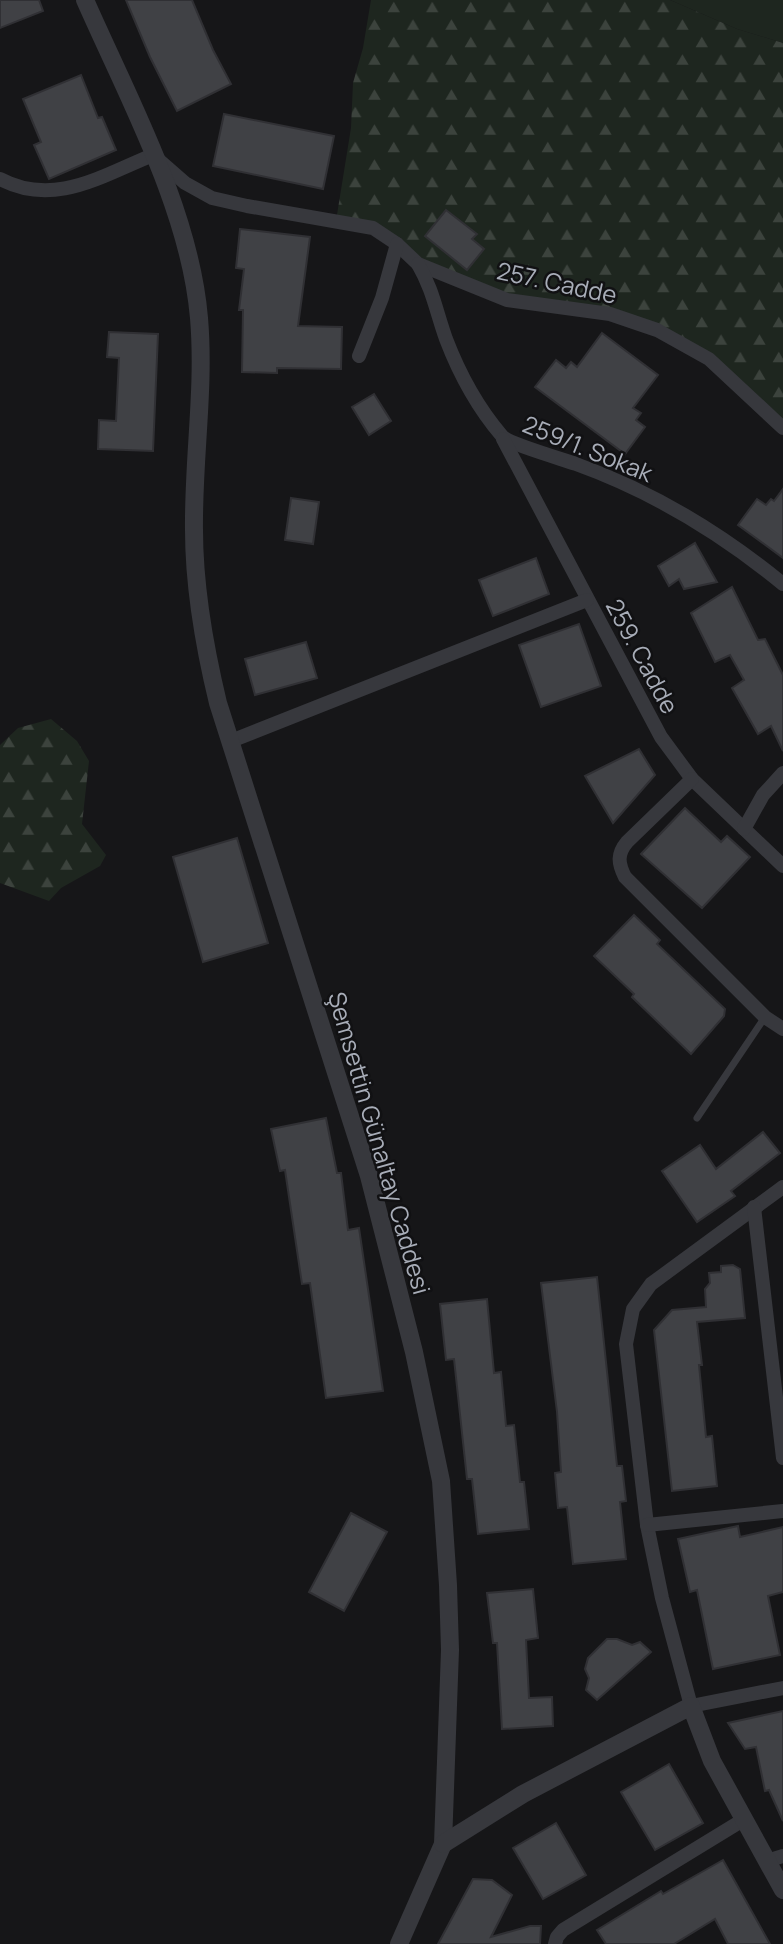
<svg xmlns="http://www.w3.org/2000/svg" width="783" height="1944" viewBox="0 0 783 1944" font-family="Manrope,sans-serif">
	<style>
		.green { fill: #1e261f }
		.forest { fill: url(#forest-firs) }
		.building { fill: #404145; stroke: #303034; stroke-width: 2 }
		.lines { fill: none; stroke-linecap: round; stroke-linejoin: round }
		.service { stroke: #37383d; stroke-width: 7 }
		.minor { stroke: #37383d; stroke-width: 14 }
		.tertiary { stroke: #37383d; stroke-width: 18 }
		.labels { text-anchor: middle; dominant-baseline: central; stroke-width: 5; stroke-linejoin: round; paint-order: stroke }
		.street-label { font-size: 24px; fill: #a8adb8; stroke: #111113 }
	</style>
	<defs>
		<pattern id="forest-firs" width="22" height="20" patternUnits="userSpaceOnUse" patternTransform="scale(1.75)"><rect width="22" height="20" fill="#1e261f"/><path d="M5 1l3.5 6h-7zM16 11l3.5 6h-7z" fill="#3c433d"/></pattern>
	</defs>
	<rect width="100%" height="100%" fill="#161618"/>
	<polygon class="green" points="670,0 783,0 783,43 737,29"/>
	<g class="forest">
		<polygon points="371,0 670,0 737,29 783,43 783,428 747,393 657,330 507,300 418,264 397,244 336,221 351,128 353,83 363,48"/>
		<polygon points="51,719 77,741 89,761 82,824 106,855 100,866 61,888 49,901 0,883 0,745 18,728"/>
	</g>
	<g class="building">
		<polygon points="0,0 39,0 43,11 0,28"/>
		<polygon points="126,0 192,0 213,50 231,84 177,111 150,57"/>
		<polygon points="81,75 98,118 102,117 116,150 49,179 34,145 41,142 23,99"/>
		<polygon points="224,114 334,136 323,189 213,166"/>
		<polygon points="446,210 477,234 472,239 484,249 467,270 425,236"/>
		<polygon points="240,229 310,237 298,326 342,327 341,369 277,368 277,373 242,372 243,310 239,310 244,269 236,268"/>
		<polygon points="109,332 158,334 153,451 98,449 99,420 116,421 119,358 107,357"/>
		<polygon points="602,333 658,375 633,408 641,413 636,420 645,427 625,454 535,387 556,360 566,368 571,362 577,367"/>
		<polygon points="374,394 391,421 369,435 352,407"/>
		<polygon points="783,489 783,558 738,525 757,499 766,505 771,499 774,501"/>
		<polygon points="291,498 319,502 313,544 285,540"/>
		<polygon points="695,543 717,582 684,589 679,579 669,586 658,566"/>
		<polygon points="536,558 549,594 493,616 479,580"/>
		<polygon points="732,587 758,640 765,639 783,675 783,751 771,726 758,734 732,688 744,680 730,655 715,662 691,613"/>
		<polygon points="579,624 601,686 541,707 519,645"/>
		<polygon points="306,642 317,678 255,695 245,659"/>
		<polygon points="639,749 655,775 613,823 585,776"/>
		<polygon points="685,808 721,842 727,836 750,857 702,908 641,854"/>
		<polygon points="237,838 268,943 203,962 173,857"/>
		<polygon points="634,915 660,940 657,944 725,1009 724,1016 691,1054 632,997 634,994 594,956"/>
		<polygon points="326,1118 337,1173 341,1173 348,1230 359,1228 383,1391 326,1398 310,1283 302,1284 285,1170 280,1171 271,1129"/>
		<polygon points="763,1132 780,1153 731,1191 735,1196 697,1222 662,1171 700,1145 716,1169"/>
		<polygon points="733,1265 740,1269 745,1318 697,1322 702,1365 699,1365 706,1437 712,1436 717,1486 672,1491 654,1330 672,1310 706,1307 705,1289 710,1283 709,1273 721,1272 721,1266"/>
		<polygon points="597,1277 617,1466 622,1466 626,1501 620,1502 626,1559 573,1564 567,1507 558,1508 555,1473 561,1472 557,1412 541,1283"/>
		<polygon points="487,1299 494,1373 501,1372 506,1426 514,1425 520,1482 524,1482 529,1529 478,1534 472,1479 467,1479 454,1359 446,1360 440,1304"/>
		<polygon points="351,1513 387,1532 344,1611 309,1592"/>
		<polygon points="738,1526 740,1537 783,1527 783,1592 768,1596 780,1655 713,1669 697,1590 690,1592 678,1539"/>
		<polygon points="533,1589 538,1638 526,1640 529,1698 552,1697 553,1726 502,1729 497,1643 493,1643 487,1593"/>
		<polygon points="607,1639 617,1639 632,1645 640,1642 651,1652 597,1700 586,1690 589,1678 585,1669 588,1658"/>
		<polygon points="783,1711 783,1821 769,1790 765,1791 756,1747 745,1749 728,1723"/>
		<polygon points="669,1764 703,1823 655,1850 621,1792"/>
		<polygon points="556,1823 586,1875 543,1899 513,1848"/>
		<polygon points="723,1860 770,1944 728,1944 715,1919 674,1944 606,1944 597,1930 661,1891 663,1894"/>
		<polygon points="473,1879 492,1880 512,1895 491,1937 530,1926 541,1926 540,1944 438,1944"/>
	</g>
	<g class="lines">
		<polyline class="service" points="697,1118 765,1017"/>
		<g class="minor">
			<path d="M0,179C54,208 103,175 153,155L185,183L212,198L247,206L373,228L397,244L418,264L507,300L610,314L657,330L709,359L783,428"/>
			<path d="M418,264C433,290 436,311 446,339C459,373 478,408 502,436C509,444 562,459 576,464C651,491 722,534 783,584"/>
			<polyline points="359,356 382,298 397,244"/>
			<polyline points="503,439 661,737 692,779 783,866"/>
			<polyline points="231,741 587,600"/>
			<path d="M692,779L627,842C617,854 618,863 625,877L765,1017L783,1029"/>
			<polyline points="744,829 763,795 783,773"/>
			<polyline points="783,1187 651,1284 633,1309 626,1344 647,1525 662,1598 691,1706 783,1688"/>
			<polyline points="754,1207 783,1458"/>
			<polyline points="647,1525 783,1511"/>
			<polyline points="767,1861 783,1856"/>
			<polyline points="555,1944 557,1937 563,1930 743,1820"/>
		</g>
		<g class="tertiary">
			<path d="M85,0C128,98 190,210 199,318C205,389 193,459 194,530C194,589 204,645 218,703L369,1176L414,1352L441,1481L448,1585L450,1650L443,1844L399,1944"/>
			<polyline points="443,1844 523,1794 691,1706 712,1761 783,1890"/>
		</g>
	</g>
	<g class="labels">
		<g class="street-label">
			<text transform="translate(557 282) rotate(12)">257. Cadde</text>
			<text transform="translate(588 448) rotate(22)">259/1. Sokak</text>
			<text transform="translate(643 656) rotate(62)">259. Cadde</text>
			<text transform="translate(380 1143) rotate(74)">Şemsettin Günaltay Caddesi</text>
		</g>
	</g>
</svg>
